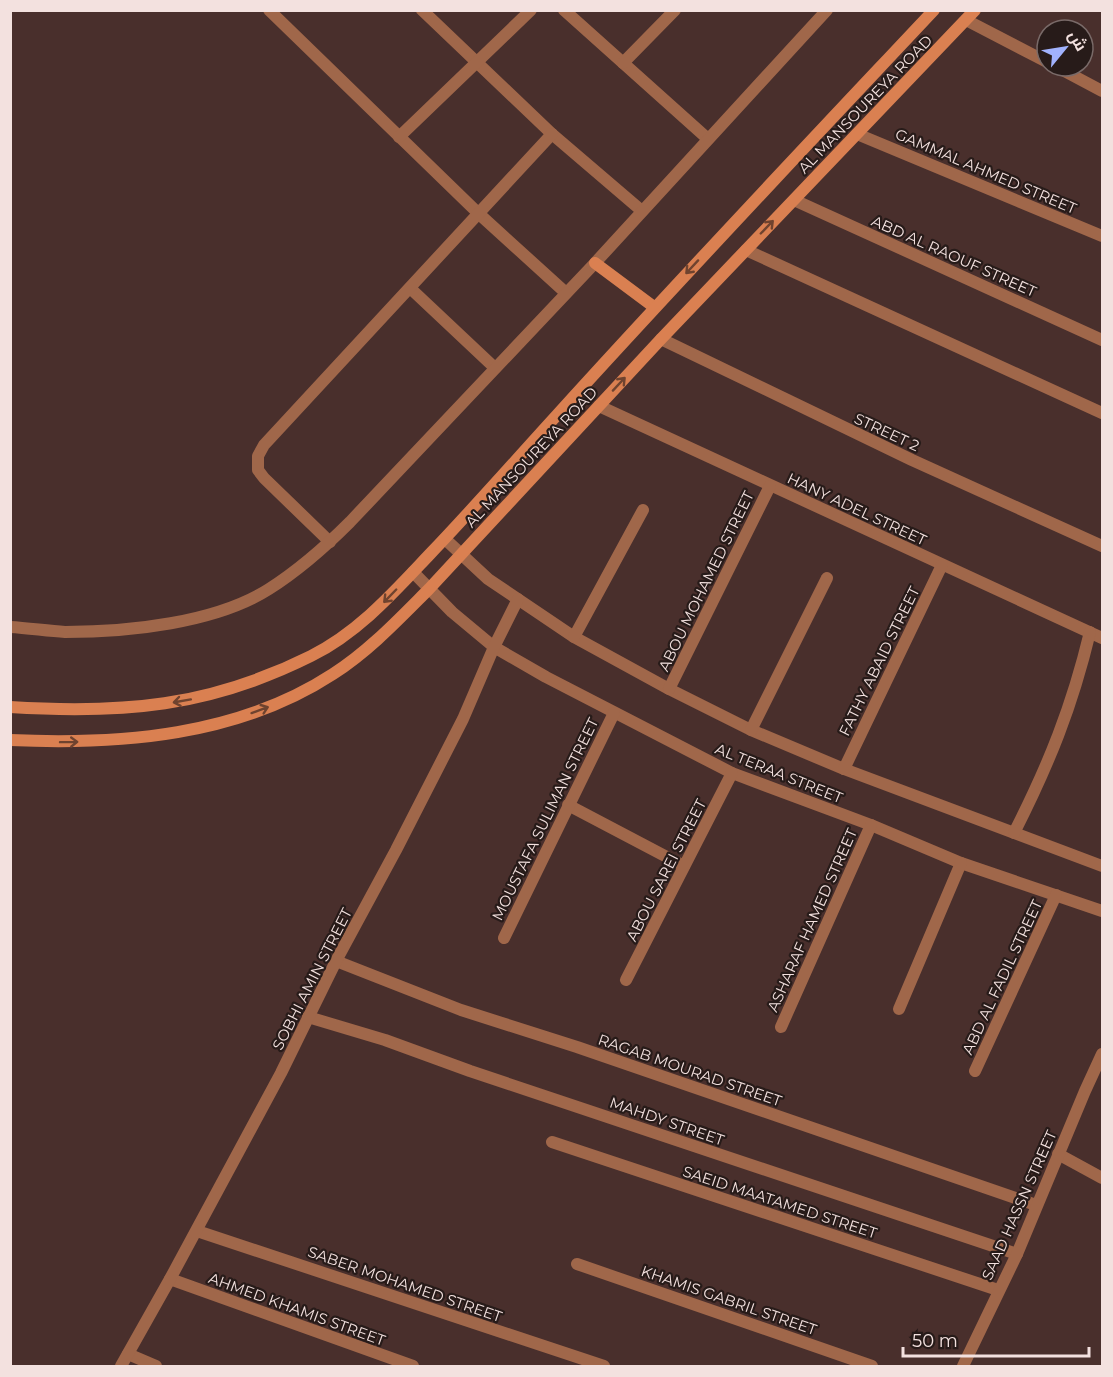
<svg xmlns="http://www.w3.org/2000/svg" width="1113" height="1377" viewBox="0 0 1113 1377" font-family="Montserrat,Cairo,sans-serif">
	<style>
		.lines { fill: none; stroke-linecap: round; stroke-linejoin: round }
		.street { stroke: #a0674a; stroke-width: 12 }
		.secondary { stroke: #da8051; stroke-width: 12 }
		.oneway { stroke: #6f432f }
		.labels { text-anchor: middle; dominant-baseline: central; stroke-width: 4.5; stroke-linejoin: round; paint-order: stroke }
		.street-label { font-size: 15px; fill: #f3e1df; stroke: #271b19 }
	</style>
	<rect width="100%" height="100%" fill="#492f2c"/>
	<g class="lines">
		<g class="street">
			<polyline points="269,10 478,213 566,293"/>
			<polyline points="422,10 552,134 642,211"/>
			<polyline points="564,10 708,139"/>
			<polyline points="966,20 1047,62"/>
			<polyline points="623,63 675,10"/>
			<polyline points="1055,66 1102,91"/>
			<polyline points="857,134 1102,236"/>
			<polyline points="399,137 531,10"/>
			<polyline points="794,200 1102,340"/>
			<polyline points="746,250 1102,413"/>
			<polyline points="410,288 495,368"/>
			<polyline points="661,339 912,460 1102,546"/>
			<polyline points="599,406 1102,638"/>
			<polyline points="445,539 488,579 574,637 669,689 751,730 844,769 1102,866"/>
			<polyline points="330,542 264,478 258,470 258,456 264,445 552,134"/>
			<polyline points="413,572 452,612 494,647 546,677 732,773 871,825 961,863 1102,911"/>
			<path d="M10,627C29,628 47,631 65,632C128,632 216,623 269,589C299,570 325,547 350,522L595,263L827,10"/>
			<polyline points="574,637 643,510"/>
			<polyline points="669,689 770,486"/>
			<polyline points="751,730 827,578"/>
			<polyline points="844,769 942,565"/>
			<polyline points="568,805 684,866"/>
			<path d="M1014,833C1049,764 1072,707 1090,632"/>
			<polyline points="504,938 614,713"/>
			<polyline points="336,961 461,1010 577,1047 1036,1205"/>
			<polyline points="626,980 732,773"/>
			<polyline points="899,1009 961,863"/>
			<polyline points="308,1017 385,1040 470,1071 1017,1254"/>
			<polyline points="781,1027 871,825"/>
			<polyline points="975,1071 1056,895"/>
			<polyline points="552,1142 998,1290"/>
			<polyline points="1058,1154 1102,1178"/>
			<polyline points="197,1231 604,1366"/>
			<polyline points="577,1264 872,1366"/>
			<polyline points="170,1279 413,1366"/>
			<polyline points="128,1354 156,1366"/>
			<polyline points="121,1366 170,1279 281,1073 336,961 396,850 463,719 494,647 518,599"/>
			<polyline points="963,1366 1017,1254 1085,1091 1102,1054"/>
		</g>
		<g class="secondary">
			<polyline points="595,263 654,307"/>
			<path d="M10,707C123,714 209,707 311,656C359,632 394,592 430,554C474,508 515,461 557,415C681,278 808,144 934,10"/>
			<path d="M10,740C121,745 238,736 333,674C369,651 399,619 429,589L661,339L975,10"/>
		</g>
	</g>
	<defs><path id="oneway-shaft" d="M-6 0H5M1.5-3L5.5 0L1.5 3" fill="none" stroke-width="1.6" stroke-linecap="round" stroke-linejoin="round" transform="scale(1.5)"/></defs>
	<g class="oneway">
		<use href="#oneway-shaft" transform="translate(767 227) rotate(-46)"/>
		<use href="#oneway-shaft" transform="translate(692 267) rotate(133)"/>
		<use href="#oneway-shaft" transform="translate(619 384) rotate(-47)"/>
		<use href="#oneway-shaft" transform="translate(390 596) rotate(134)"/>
		<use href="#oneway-shaft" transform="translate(182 701) rotate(170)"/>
		<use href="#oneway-shaft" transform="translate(260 710) rotate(-20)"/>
		<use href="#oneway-shaft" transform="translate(69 742) rotate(-1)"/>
	</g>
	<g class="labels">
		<g class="street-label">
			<text transform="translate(865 104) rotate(-46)">AL MANSOUREYA ROAD</text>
			<text transform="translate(986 171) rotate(23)">GAMMAL AHMED STREET</text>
			<text transform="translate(954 256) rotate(24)">ABD AL RAOUF STREET</text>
			<text transform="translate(887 432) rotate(25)">STREET 2</text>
			<text transform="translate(531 457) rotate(-47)">AL MANSOUREYA ROAD</text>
			<text transform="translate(857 509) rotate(25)">HANY ADEL STREET</text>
			<text transform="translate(706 581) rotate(-64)">ABOU MOHAMED STREET</text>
			<text transform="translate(879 661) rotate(-64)">FATHY ABAID STREET</text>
			<text transform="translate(779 773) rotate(22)">AL TERAA STREET</text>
			<text transform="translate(545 819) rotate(-64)">MOUSTAFA SULIMAN STREET</text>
			<text transform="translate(666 870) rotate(-63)">ABOU SAREI STREET</text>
			<text transform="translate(812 920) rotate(-66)">ASHARAF HAMED STREET</text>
			<text transform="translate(1002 977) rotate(-65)">ABD AL FADIL STREET</text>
			<text transform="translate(312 979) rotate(-63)">SOBHI AMIN STREET</text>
			<text transform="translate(690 1070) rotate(19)">RAGAB MOURAD STREET</text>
			<text transform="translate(667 1121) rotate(19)">MAHDY STREET</text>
			<text transform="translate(780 1202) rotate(18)">SAEID MAATAMED STREET</text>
			<text transform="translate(1019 1205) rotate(-66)">SAAD HASSN STREET</text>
			<text transform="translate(405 1284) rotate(19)">SABER MOHAMED STREET</text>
			<text transform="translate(729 1300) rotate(19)">KHAMIS GABRIL STREET</text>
			<text transform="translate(297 1309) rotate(20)">AHMED KHAMIS STREET</text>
		</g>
	</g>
	<rect width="1113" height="1377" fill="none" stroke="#f3e1df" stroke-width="24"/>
	<g transform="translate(1065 48) rotate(60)"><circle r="28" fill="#271b19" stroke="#796a68" stroke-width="1.5"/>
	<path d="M0-4.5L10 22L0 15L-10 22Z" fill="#a1b2fd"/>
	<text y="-9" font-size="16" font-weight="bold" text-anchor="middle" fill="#f3e1df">ش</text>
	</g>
	<path d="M903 1347v9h186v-9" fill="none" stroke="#f3e1df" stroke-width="3"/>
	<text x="912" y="1347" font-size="18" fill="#f3e1df" stroke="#271b19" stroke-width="4.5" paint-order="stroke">50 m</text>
</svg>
